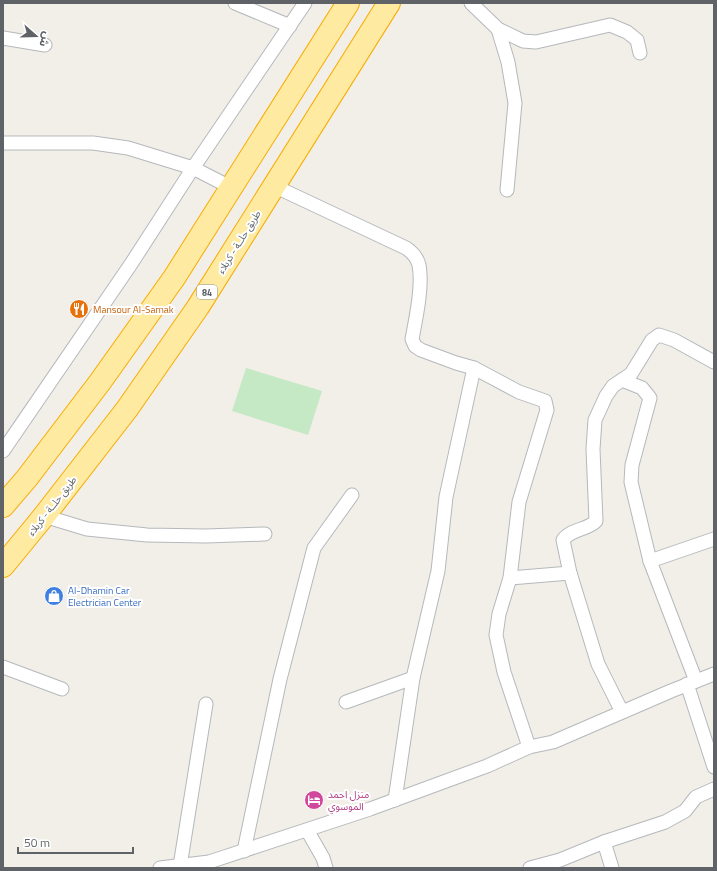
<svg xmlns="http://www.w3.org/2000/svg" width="717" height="871" viewBox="0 0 717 871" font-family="'Titillium Web','Noto Sans Arabic',sans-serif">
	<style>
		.green { fill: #c5e8c5 }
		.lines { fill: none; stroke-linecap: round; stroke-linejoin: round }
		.minor-casing { stroke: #b5b8bc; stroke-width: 15 }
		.trunk-casing { stroke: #f9ab00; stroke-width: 24 }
		.minor { stroke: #fff; stroke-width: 13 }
		.trunk { stroke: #feeaa1; stroke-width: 22 }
		.labels { text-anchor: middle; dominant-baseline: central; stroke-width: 4; stroke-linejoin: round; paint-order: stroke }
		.shield { fill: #fff; stroke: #8f9295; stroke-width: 1 }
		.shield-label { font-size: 9px; font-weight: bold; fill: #5f6368 }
		.street-label { font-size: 10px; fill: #5f6368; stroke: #fff }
		.food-label { font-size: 10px; fill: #c56008; stroke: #fff; text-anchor: start }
		.shop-label { font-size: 10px; fill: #366cbe; stroke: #fff; text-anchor: start }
		.hotel-label { font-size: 10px; fill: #b23c85; stroke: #fff; text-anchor: start }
	</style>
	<rect width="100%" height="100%" fill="#f1efe8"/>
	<polygon class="green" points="246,368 322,391 308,435 232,411"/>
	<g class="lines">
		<defs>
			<g id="minor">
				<polyline points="235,3 290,26"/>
				<polyline points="471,3 498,29 523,41 536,42 610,25 627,32 637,40 640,53"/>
				<polyline points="498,29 508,62 515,103 507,190"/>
				<polyline points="3,38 45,45"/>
				<polyline points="3,143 93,143 128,148 193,168 232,188"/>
				<path d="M274,186L406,248C412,252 417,257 419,265C423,286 416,318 412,339L415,346L421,350L456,363L474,368L519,392L545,401L547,410L519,502L510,578L499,614L496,635L504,672L529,747"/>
				<polyline points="622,380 642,388 650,398 632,465 631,482 650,561 696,681"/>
				<polyline points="3,451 131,264 193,168 305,3"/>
				<polyline points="44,516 87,529 147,535 206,536 265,534"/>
				<polyline points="650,561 714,539"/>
				<polyline points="510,578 570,573"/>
				<polyline points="3,667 62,689"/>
				<polyline points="687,684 714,767"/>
				<polyline points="346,702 413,678"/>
				<path d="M622,712L598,664L570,573L563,540C570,529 588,530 596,521L593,449L595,420L606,396L613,386L631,374L652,340L659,335L674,340L714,362"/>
				<polyline points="395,800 413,678 438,571 446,497 474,368"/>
				<polyline points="307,830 323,858 326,868"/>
				<polyline points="604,842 612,868"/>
				<polyline points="244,851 280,679 314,548 352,495"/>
				<polyline points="180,866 206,704"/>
				<polyline points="160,868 209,862 370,809 487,766 529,747 553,742 671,691 714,674"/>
				<polyline points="530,868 560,860 604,842 665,822 685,811 696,797 714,789"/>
			</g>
			<g id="trunk">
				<polyline points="3,506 27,478 100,382 174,278 348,3"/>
				<polyline points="3,566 44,516 127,409 198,307 389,3"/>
			</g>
		</defs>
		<use href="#minor" class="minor-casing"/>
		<use href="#trunk" class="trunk-casing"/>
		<use href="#minor" class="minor"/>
		<use href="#trunk" class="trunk"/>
	</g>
	<defs>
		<symbol id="restaurant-disc" viewBox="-11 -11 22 22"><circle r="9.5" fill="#e8710a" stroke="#fff"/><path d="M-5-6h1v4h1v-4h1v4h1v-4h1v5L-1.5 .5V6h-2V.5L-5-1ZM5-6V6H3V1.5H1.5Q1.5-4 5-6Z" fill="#fff"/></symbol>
		<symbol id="shop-disc" viewBox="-11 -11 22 22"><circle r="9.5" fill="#3f7fe0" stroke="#fff"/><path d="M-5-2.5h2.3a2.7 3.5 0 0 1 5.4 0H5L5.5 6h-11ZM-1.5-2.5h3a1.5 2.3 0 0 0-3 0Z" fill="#fff"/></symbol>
		<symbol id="hotel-disc" viewBox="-11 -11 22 22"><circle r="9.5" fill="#d1479c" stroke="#fff"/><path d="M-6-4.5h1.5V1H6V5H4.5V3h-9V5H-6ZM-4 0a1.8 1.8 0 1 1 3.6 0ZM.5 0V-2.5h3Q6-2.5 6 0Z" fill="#fff"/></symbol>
	</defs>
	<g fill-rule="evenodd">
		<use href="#restaurant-disc" x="68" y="298" width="22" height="22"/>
		<use href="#shop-disc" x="43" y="585" width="22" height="22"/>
		<use href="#hotel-disc" x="303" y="789" width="22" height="22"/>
	</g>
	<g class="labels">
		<rect class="shield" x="197" y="285" width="20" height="14" rx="3"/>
		<g class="shield-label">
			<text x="207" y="292">84</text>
		</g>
		<g class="street-label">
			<text transform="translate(239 242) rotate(-58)">طريق حلــة - كربلاء</text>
			<text transform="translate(52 506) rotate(-52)">طريق حلــة - كربلاء</text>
		</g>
		<g class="food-label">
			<text x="93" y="309">Mansour Al-Samak</text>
		</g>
		<g class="shop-label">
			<text x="68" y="590">Al-Dhamin Car<tspan x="68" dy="12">Electrician Center</tspan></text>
		</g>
		<g class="hotel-label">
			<text x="328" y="794">منزل احمد<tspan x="328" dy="12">الموسوي</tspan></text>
		</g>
	</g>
	<rect width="717" height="871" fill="none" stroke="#5f6368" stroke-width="8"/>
	<g transform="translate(36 36) rotate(110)" stroke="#ffffff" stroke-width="3" paint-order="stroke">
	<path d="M0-3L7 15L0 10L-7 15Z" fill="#5f6368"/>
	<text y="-6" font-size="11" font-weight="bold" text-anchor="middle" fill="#5f6368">ش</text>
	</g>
	<path d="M18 847v6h115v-6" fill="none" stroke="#5f6368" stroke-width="2"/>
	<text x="24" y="847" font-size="12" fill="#5f6368" stroke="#ffffff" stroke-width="3" paint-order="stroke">50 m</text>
</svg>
